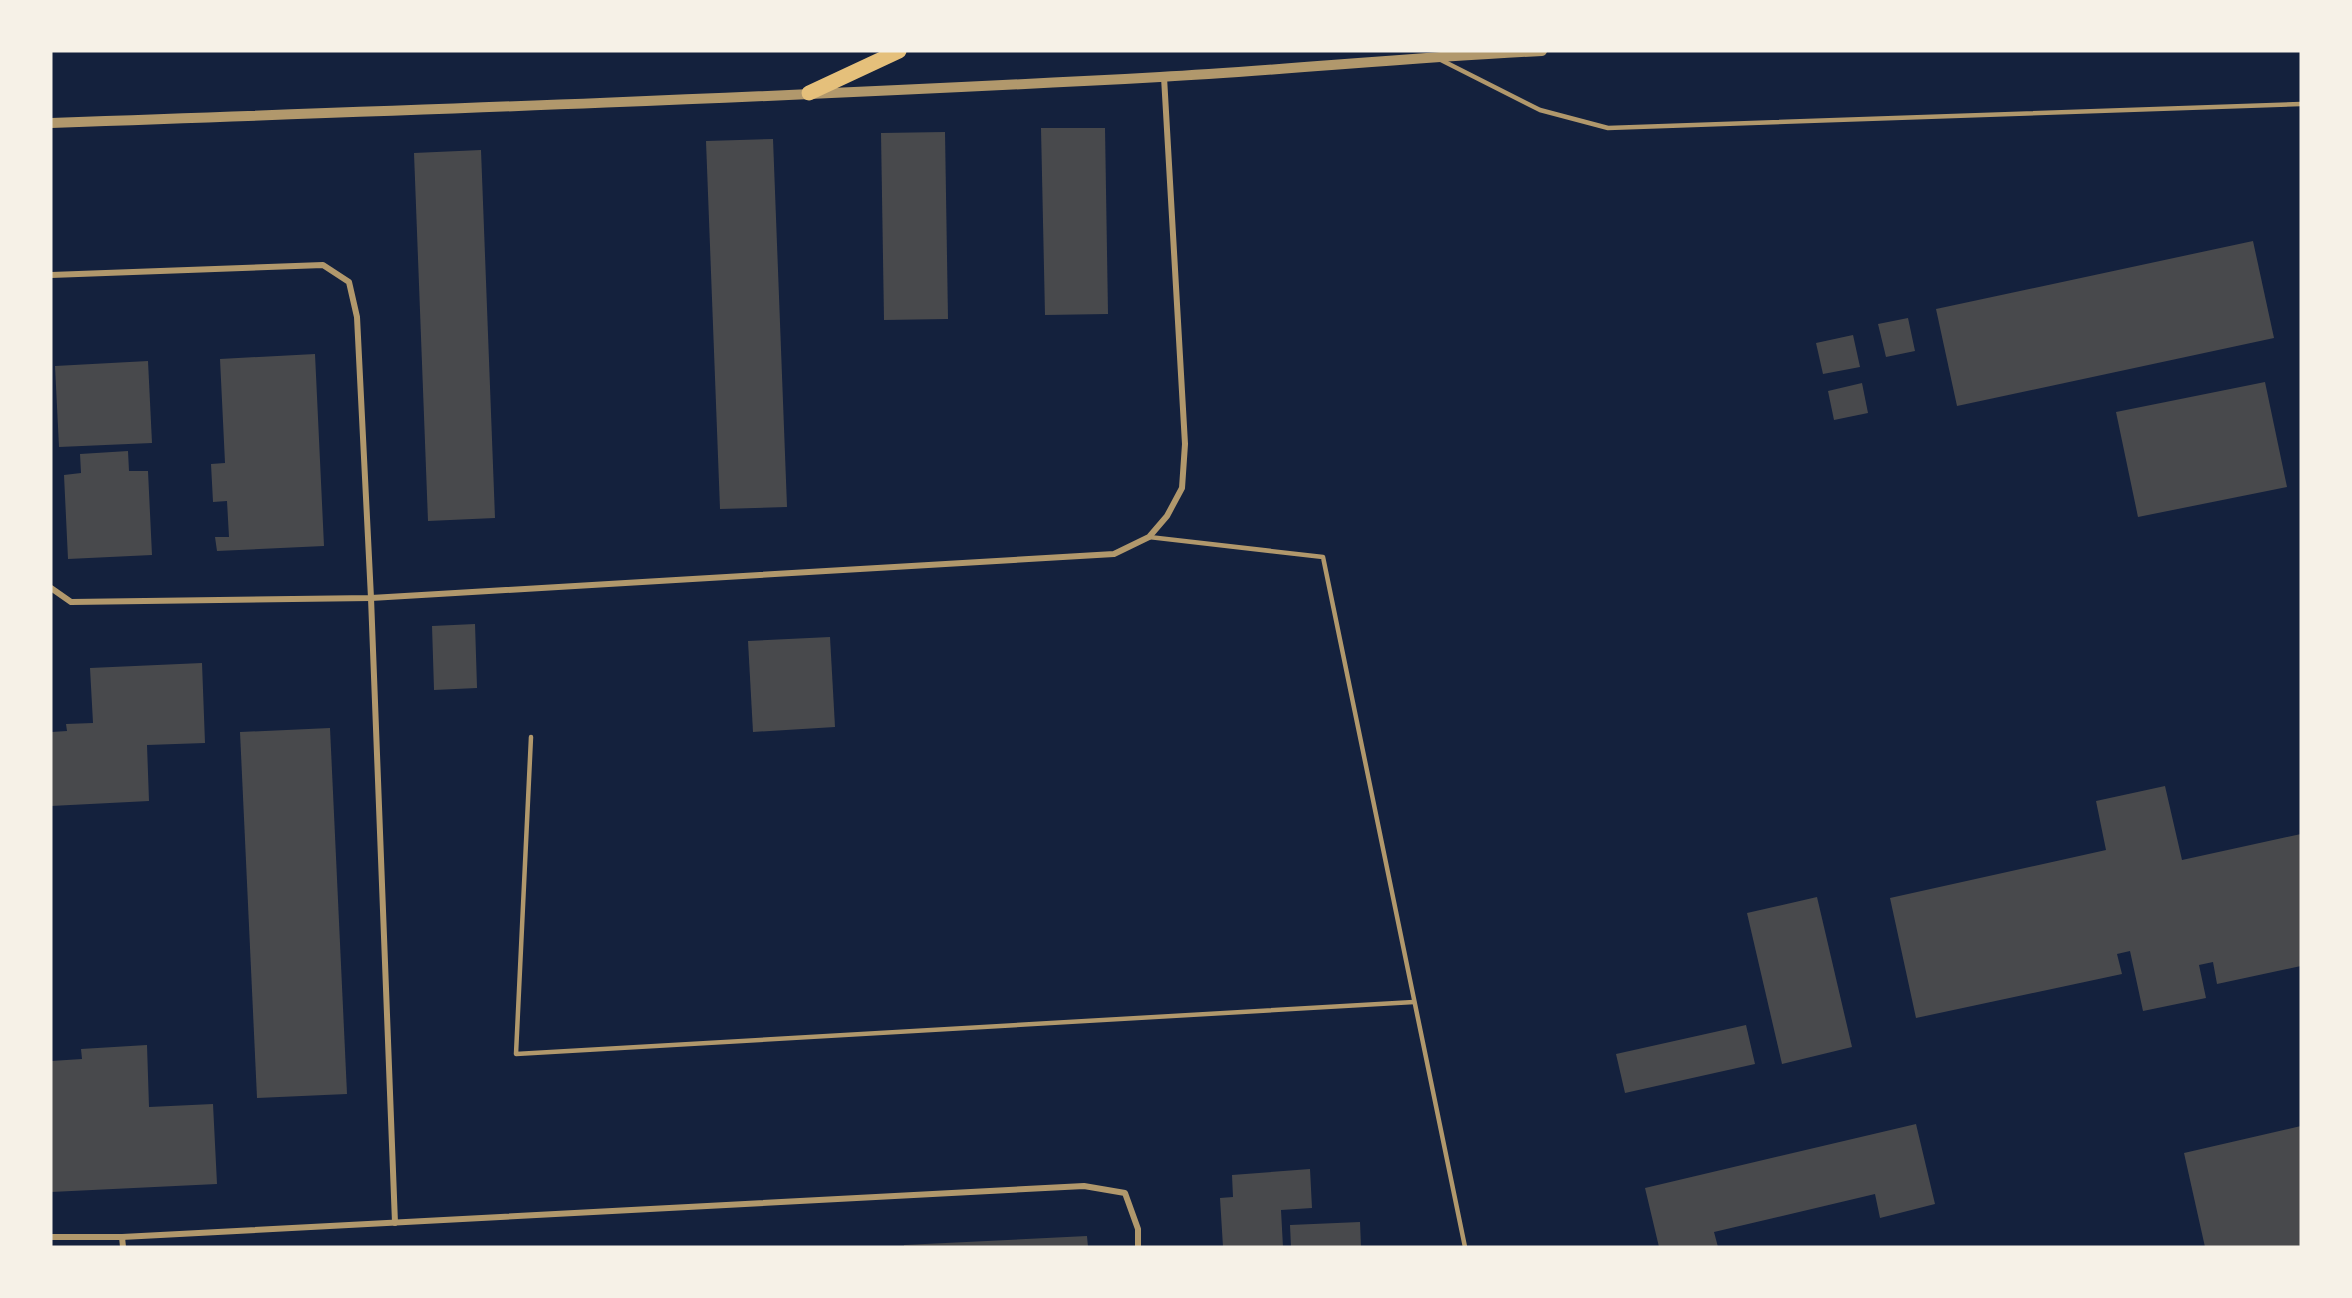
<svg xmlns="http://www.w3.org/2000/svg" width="2352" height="1298" viewBox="0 0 2352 1298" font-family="Helvetica,sans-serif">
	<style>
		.building { fill: #48494c }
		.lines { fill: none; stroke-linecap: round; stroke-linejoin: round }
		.service { stroke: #b1986c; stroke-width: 4.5 }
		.minor { stroke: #b1986c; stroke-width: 6 }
		.tertiary { stroke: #b1986c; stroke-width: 10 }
		.primary { stroke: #e5c07b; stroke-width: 15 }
	</style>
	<rect width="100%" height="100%" fill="#14213d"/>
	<g class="building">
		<polygon points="1041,128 1105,128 1108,314 1045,315"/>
		<polygon points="945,132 948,319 884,320 881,133"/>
		<polygon points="773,139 787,507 720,509 706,141"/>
		<polygon points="481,150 495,518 428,521 414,153"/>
		<polygon points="2253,241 2274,338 1957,406 1936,309"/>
		<polygon points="1908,318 1915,351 1886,357 1878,324"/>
		<polygon points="1853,335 1860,367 1823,374 1816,343"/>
		<polygon points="315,354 324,546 217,551 215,537 229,537 227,501 213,502 211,464 225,463 220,359"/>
		<polygon points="148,361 152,443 59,447 55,366"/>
		<polygon points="2265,382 2287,487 2138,517 2116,412"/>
		<polygon points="1862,383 1868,413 1834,420 1828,391"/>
		<polygon points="128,451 129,471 148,471 152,555 68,559 64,475 81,473 80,454"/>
		<polygon points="475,624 477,688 434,690 432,626"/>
		<polygon points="830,637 835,727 753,732 748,641"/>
		<polygon points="202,663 205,743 147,745 149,801 51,806 51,732 67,731 66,724 93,723 90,668"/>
		<polygon points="330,728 347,1094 257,1098 240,732"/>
		<polygon points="2165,786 2182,860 2301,834 2301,966 2217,984 2213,962 2199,965 2206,998 2143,1011 2130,951 2117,954 2122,974 1916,1018 1890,898 2106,850 2096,801"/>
		<polygon points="1817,897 1852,1047 1782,1064 1747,913"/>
		<polygon points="1746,1025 1755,1064 1625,1093 1616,1054"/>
		<polygon points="147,1045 149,1107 213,1104 217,1184 51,1192 51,1061 82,1059 81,1049"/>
		<polygon points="1916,1124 1935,1204 1880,1218 1875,1194 1714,1232 1718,1247 1659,1247 1645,1188"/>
		<polygon points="2301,1126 2301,1247 2205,1247 2184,1153"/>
		<polygon points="1310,1169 1312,1208 1281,1210 1283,1247 1223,1247 1220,1198 1233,1197 1232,1175"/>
		<polygon points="1360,1222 1361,1247 1291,1247 1290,1225"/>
		<polygon points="1087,1236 1088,1247 904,1247 904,1245"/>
	</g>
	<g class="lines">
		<g class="service">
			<polyline points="1439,59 1540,110 1608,128 2301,104"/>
			<polyline points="1149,537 1323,557 1465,1247"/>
			<polyline points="531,737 516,1054 1414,1002"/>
		</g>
		<g class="minor">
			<polyline points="51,275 323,265 349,282 357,317 371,598 395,1223"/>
			<polyline points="51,588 71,602 371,598 1114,554 1149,537 1167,516 1182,488 1185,444 1164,77"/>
			<polyline points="51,1237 122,1237 1084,1186 1125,1193 1138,1229 1138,1247"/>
			<polyline points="122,1237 123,1247"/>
		</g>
		<path class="tertiary" d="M51,123C421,110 791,97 1160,77C1287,70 1414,57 1542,51"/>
		<polyline class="primary" points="809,93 899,51"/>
	</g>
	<rect width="2352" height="1298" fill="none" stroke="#f6f1e7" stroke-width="105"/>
</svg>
